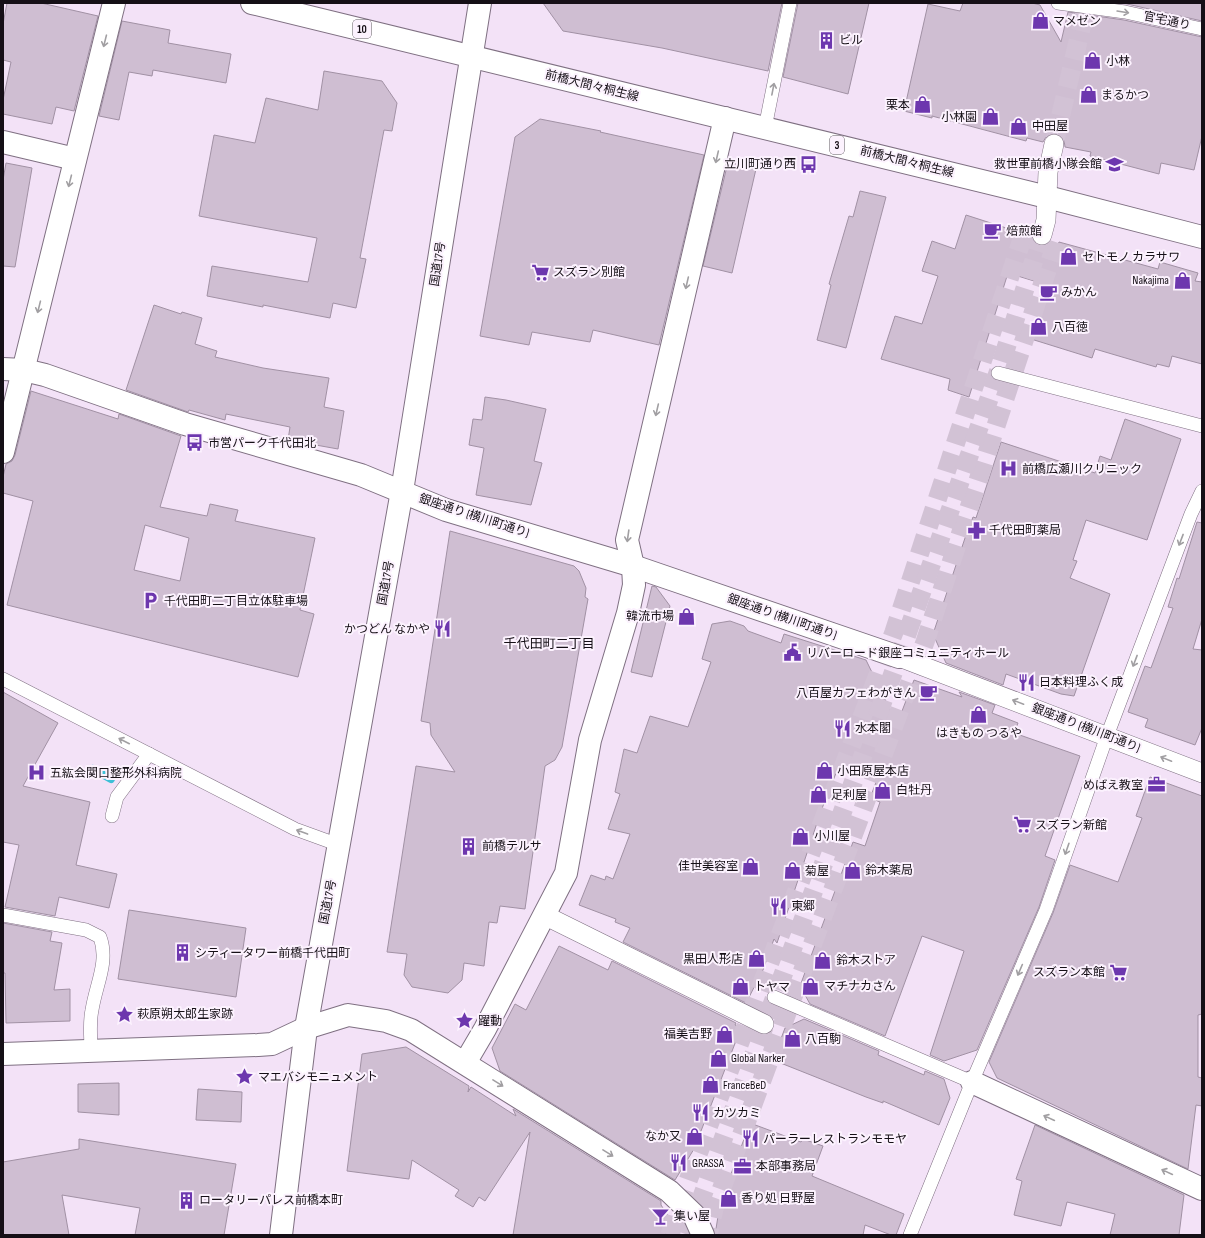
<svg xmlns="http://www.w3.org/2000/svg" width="1205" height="1238" viewBox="0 0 1205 1238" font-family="'Sofia Sans Condensed','Noto Sans JP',sans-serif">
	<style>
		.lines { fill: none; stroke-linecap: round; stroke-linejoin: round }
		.stream { stroke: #3dc0d7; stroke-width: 8 }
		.building { fill: #cfbed2; stroke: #a191a4; fill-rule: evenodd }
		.pedestrian-tunnel { stroke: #d2c2d5; stroke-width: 19; stroke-dasharray: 19 10; stroke-linecap: butt }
		.service-casing { stroke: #7f7082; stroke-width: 14 }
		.pedestrian-casing { stroke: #7f7082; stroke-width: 20 }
		.minor-casing { stroke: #7f7082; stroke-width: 24 }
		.tertiary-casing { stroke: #7f7082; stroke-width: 24 }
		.primary-casing { stroke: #7f7082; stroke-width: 24 }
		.trunk-casing { stroke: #7f7082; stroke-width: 24 }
		.service { stroke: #fff; stroke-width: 13 }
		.pedestrian { stroke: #fff; stroke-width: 19 }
		.minor { stroke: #fff; stroke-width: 22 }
		.tertiary { stroke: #fff; stroke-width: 22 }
		.primary { stroke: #fff; stroke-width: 22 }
		.trunk { stroke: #fff; stroke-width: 22 }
		.oneway { stroke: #a19fa2 }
		.labels { text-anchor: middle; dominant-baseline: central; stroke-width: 4; stroke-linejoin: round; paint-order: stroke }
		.shield { fill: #fcf2fe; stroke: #5a535c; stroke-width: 1 }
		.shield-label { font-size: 11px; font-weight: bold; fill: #150f16 }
		.poi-label { font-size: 12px; fill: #150f16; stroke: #fcf2fe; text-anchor: start }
		.street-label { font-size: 12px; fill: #150f16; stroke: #fcf2fe }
		.neighbourhood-label { font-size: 13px; fill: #150f16; stroke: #fcf2fe }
	</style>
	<rect width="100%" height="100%" fill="#f3e2f7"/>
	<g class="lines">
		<polyline class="stream" points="93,769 111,779"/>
	</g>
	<g class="building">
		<polygon points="7,3 41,3 98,16 74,111 56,107 52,124 3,114 3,100 11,62 3,60 3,24"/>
		<polygon points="543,3 782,3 768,71 662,48 563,31"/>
		<polygon points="798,3 869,3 848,94 783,77"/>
		<polygon points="963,3 1032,3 1040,5 1061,42 1068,12 1124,20 1202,37 1202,136 1194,170 1161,163 1159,174 1090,156 1091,152 1065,147 1064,140 1057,133 1050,134 1046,137 1043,142 1027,138 1026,141 932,116 932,118 904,111 928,4 960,11"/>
		<polygon points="1118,3 1202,3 1202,21 1127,4"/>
		<polygon points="122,21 170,30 168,43 231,54 226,83 153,70 152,76 129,72 119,120 99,116"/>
		<polygon points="324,71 382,81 397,103 392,131 384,130 360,258 366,259 356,308 333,303 330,318 263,305 263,307 207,296 212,266 308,282 317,238 199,216 214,135 255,143 266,98 318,110"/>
		<polygon points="540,119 601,131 600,132 704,155 659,345 593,330 590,342 532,332 529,345 480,336 515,137"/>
		<polygon points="728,162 756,169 732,273 703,266"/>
		<polygon points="6,163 32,168 15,267 3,266 3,180"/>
		<polygon points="860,191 886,197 846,348 817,340 831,285 829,284 849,216 853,217"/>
		<polygon points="966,215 1031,236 1034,242 1040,246 1045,245 1050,242 1058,245 1059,242 1158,269 1160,262 1198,273 1195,281 1202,282 1202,364 1172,356 1169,367 1157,364 1156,367 1095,349 1092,358 1031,339 1047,285 1008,273 969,397 948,390 950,379 881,359 895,316 922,324 938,276 922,271 932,241 955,249"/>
		<polygon points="154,305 181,314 182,312 202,318 195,344 217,351 215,357 263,368 329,378 324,407 344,411 338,449 288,440 290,427 226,414 225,420 189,410 188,412 126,390"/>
		<path d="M31,391L118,419L119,414L181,436L160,507L207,516L210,504L238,510L235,521L315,538L300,610L314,614L298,677L7,605L33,501L3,493V477L6,464L12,461L15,455ZM145,525L189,538L180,581L134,570Z"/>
		<polygon points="485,397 506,400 546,409 534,461 542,463 531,505 476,495 484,448 469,445 473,419 482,420"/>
		<polygon points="1125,419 1181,439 1147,540 1086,520 1073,560 1077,561 1070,578 1110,594 1074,696 1061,694 1006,674 1003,685 946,663 933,634 965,538 973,517 976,518 1001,442 1095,473 1100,456 1111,460"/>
		<polygon points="1197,522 1202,523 1202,619 1193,649 1202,650 1202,728 1195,745 1145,727 1148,719 1128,712 1145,666 1151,668 1173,608 1168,607 1177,578 1179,579"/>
		<polygon points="450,531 574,566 579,571 586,588 585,597 588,599 562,747 555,760 545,766 525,909 500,906 497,923 489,922 484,966 464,963 462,980 448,993 412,987 404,975 407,954 387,952 416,766 455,772 431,735 430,723 421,721"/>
		<polygon points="652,586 656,587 670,606 652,677 631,672"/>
		<polygon points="730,621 744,626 748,631 781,643 784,634 866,660 897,724 914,680 962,697 959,692 995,705 992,713 1018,723 1014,733 1080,756 1045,856 1055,860 1039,907 977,1050 944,1061 930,1055 964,951 922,936 885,1036 810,1004 800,986 853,842 865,846 880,802 870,798 880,772 842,758 821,811 777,943 774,939 763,970 746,1003 623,942 630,928 615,922 616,919 579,905 591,875 605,880 606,876 613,879 630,834 608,829 620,794 615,792 624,749 637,753 650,716 688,727 711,662 702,659 712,624"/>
		<polygon points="3,692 58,723 23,786 90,802 76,865 117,874 109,908 59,897 55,916 5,907 19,845 3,842"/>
		<polygon points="1150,777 1202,796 1202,1014 1198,1015 1198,1077 1202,1078 1202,1106 1196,1105 1188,1169 997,1078 989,1062 1053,913 1070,865 1118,882 1142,818 1136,816"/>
		<polygon points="129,910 246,928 236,997 118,979"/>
		<polygon points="3,923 52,932 50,941 62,943 54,990 70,989 70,1021 6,1023 5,973 3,973"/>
		<polygon points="559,946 608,970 612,961 736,1023 735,1025 741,1028 694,1149 675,1180 500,1071 492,1048 515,1004 526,1010"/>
		<polygon points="804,1019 879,1051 878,1055 924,1075 925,1071 944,1079 950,1098 939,1125 883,1101 883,1103 866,1097 773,1060 785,1028"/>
		<polygon points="406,1047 469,1086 468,1092 471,1087 516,1116 513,1109 661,1201 661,1205 669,1217 666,1235 513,1235 530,1132 485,1201 479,1197 473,1207 455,1196 459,1190 412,1160 409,1179 347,1171 362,1054"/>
		<polygon points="119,1083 119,1115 78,1112 78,1084"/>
		<polygon points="198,1089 242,1092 241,1122 196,1120"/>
		<polygon points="750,1123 801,1142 803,1139 823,1146 812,1176 904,1214 896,1235 891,1235 865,1225 863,1235 715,1235 719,1210 718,1209"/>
		<polygon points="1035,1125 1184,1195 1179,1235 1110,1235 1115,1214 1067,1202 1061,1226 1014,1215 1022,1181 1016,1179"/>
		<polygon points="79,1139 236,1164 224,1235 135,1235 140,1208 62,1195 69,1235 3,1235 3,1162 79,1149"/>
	</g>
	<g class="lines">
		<g class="pedestrian-tunnel">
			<polyline points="1054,144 1087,3"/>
			<polyline points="670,1235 680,1202 894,632 1025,230 1057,240 925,642 714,1209 708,1235"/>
			<polyline points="688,1235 899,657 998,373 1042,235"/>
		</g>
		<defs>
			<g id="service">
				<polyline points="1058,3 1125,12 1202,29"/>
				<polyline points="765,128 790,3"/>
				<polyline points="998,373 1202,426"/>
				<polyline points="3,679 295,829 339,845"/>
				<polyline points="112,816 117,797 149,754"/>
				<path d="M3,915L86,930L100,937C109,962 96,984 92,1010C89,1023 91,1038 91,1051"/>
				<polyline points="774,997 972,1082"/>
				<polyline points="910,1235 972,1082 1046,910 1107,736 1191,514 1202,491"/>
			</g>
			<g id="pedestrian">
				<polyline points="1042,235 1046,220 1048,172 1054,144"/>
				<polyline points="899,657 1202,773"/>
				<polyline points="544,915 764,1024"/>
			</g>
			<g id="minor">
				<polyline points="3,142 75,159"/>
				<polyline points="3,369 24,370 45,375 185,424 361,475 446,510 633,566 899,657"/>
				<polyline points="3,452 114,3"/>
				<polyline points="306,1028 348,1015 386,1021 411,1030 669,1191 694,1215 703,1235"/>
				<polyline points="465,1063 485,1029 566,873 590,740 628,613 634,585 633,566 627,540 725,118"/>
				<polyline points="972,1082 1202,1189"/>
			</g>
			<polyline id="tertiary" points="3,1054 258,1045 272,1044 306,1028"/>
			<polyline id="primary" points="252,3 1047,197 1202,237"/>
			<polyline id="trunk" points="281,1235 306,1028 402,491 480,3"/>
		</defs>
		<use href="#service" class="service-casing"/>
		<use href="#pedestrian" class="pedestrian-casing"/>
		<use href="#minor" class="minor-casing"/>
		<use href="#tertiary" class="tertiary-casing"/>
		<use href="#primary" class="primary-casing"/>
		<use href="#trunk" class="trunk-casing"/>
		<use href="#service" class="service"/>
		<use href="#pedestrian" class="pedestrian"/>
		<use href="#minor" class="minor"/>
		<use href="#tertiary" class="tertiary"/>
		<use href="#primary" class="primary"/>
		<use href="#trunk" class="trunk"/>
	</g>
	<defs><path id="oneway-shaft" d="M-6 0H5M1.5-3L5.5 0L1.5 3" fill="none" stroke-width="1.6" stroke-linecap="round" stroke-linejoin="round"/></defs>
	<g class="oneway">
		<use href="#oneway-shaft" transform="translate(1123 12) rotate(9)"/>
		<use href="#oneway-shaft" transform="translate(105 41) rotate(104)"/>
		<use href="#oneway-shaft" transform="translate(773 89) rotate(-79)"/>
		<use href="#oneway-shaft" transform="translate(717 157) rotate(103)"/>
		<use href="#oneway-shaft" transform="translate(70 181) rotate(104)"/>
		<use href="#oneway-shaft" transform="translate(687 283) rotate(103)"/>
		<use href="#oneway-shaft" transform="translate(39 307) rotate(104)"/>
		<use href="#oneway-shaft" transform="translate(657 410) rotate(103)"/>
		<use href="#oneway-shaft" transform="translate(628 536) rotate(98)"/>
		<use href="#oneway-shaft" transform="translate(1181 540) rotate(111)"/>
		<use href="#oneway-shaft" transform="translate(1135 661) rotate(111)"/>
		<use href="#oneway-shaft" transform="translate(1018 702) rotate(-159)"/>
		<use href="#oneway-shaft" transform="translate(124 741) rotate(-153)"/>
		<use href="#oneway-shaft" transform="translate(1166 759) rotate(-158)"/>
		<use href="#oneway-shaft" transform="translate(302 832) rotate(-160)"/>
		<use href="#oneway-shaft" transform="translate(1067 849) rotate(109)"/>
		<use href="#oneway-shaft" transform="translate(1020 970) rotate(113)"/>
		<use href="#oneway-shaft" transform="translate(498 1083) rotate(32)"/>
		<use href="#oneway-shaft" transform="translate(1049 1118) rotate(-155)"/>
		<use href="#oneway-shaft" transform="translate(608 1153) rotate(32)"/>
		<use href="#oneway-shaft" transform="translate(1167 1172) rotate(-155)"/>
	</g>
	<defs>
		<symbol id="shop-bare" viewBox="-9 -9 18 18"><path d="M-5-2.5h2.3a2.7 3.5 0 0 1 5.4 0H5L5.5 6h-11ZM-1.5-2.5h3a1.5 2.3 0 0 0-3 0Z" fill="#6d37ae" stroke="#fcf2fe" stroke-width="2.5" paint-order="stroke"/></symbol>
		<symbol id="building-bare" viewBox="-9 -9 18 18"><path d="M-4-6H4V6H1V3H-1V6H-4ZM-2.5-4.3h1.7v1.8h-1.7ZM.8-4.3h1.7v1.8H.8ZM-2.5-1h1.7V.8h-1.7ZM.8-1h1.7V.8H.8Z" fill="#6d37ae" stroke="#fcf2fe" stroke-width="2.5" paint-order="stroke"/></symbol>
		<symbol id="bus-bare" viewBox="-9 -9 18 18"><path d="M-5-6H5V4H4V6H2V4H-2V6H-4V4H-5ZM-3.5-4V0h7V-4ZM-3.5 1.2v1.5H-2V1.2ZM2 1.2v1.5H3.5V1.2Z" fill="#6d37ae" stroke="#fcf2fe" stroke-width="2.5" paint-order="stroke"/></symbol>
		<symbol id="school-bare" viewBox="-9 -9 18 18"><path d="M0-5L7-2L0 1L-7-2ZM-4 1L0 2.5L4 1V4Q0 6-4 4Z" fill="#6d37ae" stroke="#fcf2fe" stroke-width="2.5" paint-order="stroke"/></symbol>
		<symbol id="cafe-bare" viewBox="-9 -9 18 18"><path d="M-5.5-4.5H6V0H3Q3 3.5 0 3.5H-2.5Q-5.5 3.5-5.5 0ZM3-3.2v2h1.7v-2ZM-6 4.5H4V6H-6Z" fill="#6d37ae" stroke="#fcf2fe" stroke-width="2.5" paint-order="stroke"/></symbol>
		<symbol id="supermarket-bare" viewBox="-9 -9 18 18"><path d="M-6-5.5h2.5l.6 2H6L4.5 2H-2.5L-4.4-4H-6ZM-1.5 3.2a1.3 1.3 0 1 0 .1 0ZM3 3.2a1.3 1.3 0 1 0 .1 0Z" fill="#6d37ae" stroke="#fcf2fe" stroke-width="2.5" paint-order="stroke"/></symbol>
		<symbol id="hospital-bare" viewBox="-9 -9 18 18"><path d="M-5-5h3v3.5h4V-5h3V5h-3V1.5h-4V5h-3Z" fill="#6d37ae" stroke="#fcf2fe" stroke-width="2.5" paint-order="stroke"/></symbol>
		<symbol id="pharmacy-bare" viewBox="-9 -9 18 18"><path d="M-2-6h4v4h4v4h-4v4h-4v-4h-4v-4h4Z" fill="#6d37ae" stroke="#fcf2fe" stroke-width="2.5" paint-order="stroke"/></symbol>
		<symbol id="parking-bare" viewBox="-9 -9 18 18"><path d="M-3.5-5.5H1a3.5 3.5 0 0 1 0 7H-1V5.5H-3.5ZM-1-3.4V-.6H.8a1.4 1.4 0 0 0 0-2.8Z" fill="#6d37ae" stroke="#fcf2fe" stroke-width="2.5" paint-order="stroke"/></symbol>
		<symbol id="restaurant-bare" viewBox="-9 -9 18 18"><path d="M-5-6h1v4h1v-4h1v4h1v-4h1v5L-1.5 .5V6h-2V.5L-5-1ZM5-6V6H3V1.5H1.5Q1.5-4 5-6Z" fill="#6d37ae" stroke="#fcf2fe" stroke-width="2.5" paint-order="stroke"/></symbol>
		<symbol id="civic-bare" viewBox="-9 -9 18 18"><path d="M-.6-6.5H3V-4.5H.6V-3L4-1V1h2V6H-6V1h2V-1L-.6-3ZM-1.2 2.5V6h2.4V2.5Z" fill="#6d37ae" stroke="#fcf2fe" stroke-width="2.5" paint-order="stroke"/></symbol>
		<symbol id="office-bare" viewBox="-9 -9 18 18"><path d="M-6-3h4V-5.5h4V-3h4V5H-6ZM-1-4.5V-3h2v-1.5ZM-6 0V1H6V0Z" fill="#6d37ae" stroke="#fcf2fe" stroke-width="2.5" paint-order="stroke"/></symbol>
		<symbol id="sight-bare" viewBox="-9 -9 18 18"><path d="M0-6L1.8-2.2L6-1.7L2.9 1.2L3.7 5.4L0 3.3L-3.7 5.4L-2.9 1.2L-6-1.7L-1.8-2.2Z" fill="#6d37ae" stroke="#fcf2fe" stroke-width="2.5" paint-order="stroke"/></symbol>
		<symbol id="bar-bare" viewBox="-9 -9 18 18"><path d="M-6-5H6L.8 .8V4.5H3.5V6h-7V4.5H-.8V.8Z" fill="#6d37ae" stroke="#fcf2fe" stroke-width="2.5" paint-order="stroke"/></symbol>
	</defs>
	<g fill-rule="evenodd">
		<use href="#shop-bare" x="1028" y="8" width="25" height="25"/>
		<use href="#building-bare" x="814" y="28" width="25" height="25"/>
		<use href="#shop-bare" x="1080" y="48" width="25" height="25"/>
		<use href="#shop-bare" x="1076" y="82" width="25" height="25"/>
		<use href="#shop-bare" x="910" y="92" width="25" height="25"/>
		<use href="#shop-bare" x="978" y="104" width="25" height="25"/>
		<use href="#shop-bare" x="1006" y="114" width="25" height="25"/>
		<use href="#bus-bare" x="796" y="152" width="25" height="25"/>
		<use href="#school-bare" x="1102" y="152" width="25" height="25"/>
		<use href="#cafe-bare" x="980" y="218" width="25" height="25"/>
		<use href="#shop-bare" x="1056" y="244" width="25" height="25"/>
		<use href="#supermarket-bare" x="528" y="260" width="25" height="25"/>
		<use href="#shop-bare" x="1170" y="268" width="25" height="25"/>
		<use href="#cafe-bare" x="1036" y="280" width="25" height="25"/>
		<use href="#shop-bare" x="1026" y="314" width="25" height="25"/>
		<use href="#bus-bare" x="182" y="430" width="25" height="25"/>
		<use href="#hospital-bare" x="996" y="456" width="25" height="25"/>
		<use href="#pharmacy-bare" x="964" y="518" width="25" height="25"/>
		<use href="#parking-bare" x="138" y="588" width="25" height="25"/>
		<use href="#shop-bare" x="674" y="604" width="25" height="25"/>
		<use href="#restaurant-bare" x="430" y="616" width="25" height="25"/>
		<use href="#civic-bare" x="780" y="640" width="25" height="25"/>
		<use href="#restaurant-bare" x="1014" y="670" width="25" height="25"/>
		<use href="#cafe-bare" x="916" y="680" width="25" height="25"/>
		<use href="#shop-bare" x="966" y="702" width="25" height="25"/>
		<use href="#restaurant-bare" x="830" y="716" width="25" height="25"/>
		<use href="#shop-bare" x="812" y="758" width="25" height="25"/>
		<use href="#hospital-bare" x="24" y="760" width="25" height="25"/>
		<use href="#office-bare" x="1144" y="772" width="25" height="25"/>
		<use href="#shop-bare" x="870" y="778" width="25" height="25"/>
		<use href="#shop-bare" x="806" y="782" width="25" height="25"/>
		<use href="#supermarket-bare" x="1010" y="812" width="25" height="25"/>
		<use href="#shop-bare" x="788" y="824" width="25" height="25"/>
		<use href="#building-bare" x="456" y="834" width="25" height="25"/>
		<use href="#shop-bare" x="738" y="854" width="25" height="25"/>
		<use href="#shop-bare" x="840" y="858" width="25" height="25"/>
		<use href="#shop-bare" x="780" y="858" width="25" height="25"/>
		<use href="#restaurant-bare" x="766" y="894" width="25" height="25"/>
		<use href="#building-bare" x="170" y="940" width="25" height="25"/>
		<use href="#shop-bare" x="744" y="946" width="25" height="25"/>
		<use href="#shop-bare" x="810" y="948" width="25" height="25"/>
		<use href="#supermarket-bare" x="1106" y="960" width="25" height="25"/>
		<use href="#shop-bare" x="798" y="974" width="25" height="25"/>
		<use href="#shop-bare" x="728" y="974" width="25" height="25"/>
		<use href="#sight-bare" x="112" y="1002" width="25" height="25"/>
		<use href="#sight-bare" x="452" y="1008" width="25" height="25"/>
		<use href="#shop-bare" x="712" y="1022" width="25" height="25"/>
		<use href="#shop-bare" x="780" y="1026" width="25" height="25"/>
		<use href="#shop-bare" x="706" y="1046" width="25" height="25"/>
		<use href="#sight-bare" x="232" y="1064" width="25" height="25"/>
		<use href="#shop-bare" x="698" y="1072" width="25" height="25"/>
		<use href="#restaurant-bare" x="688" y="1100" width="25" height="25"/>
		<use href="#shop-bare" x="682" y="1124" width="25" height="25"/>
		<use href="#restaurant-bare" x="738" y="1126" width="25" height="25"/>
		<use href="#restaurant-bare" x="666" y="1150" width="25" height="25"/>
		<use href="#office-bare" x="730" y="1154" width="25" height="25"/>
		<use href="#shop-bare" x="716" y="1186" width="25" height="25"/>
		<use href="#building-bare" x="174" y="1188" width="25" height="25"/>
		<use href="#bar-bare" x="648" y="1204" width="25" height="25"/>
	</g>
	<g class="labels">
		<g class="shield">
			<rect x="353" y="20" width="18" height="18" rx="3"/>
			<rect x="830" y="136" width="14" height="18" rx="3"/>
		</g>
		<g class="shield-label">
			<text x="362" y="29">10</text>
			<text x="837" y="145">3</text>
		</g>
		<g class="poi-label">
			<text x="1053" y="21">マメゼン</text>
			<text x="839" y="40">ビル</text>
			<text x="1106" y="61">小林</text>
			<text x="1101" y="95">まるかつ</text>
			<text x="910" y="105" text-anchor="end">栗本</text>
			<text x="977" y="117" text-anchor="end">小林園</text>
			<text x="1032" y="126">中田屋</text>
			<text x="796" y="164" text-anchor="end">立川町通り西</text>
			<text x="1102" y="164" text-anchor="end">救世軍前橋小隊会館</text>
			<text x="1006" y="231">焙煎館</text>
			<text x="1082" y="257">セトモノ カラサワ</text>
			<text x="553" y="272">スズラン別館</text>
			<text x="1169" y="280" text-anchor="end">Nakajima</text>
			<text x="1061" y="292">みかん</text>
			<text x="1052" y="327">八百徳</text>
			<text x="208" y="443">市営パーク千代田北</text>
			<text x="1022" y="469">前橋広瀬川クリニック</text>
			<text x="989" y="530">千代田町薬局</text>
			<text x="164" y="601">千代田町二丁目立体駐車場</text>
			<text x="674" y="616" text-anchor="end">韓流市場</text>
			<text x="430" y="629" text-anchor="end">かつどん なかや</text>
			<text x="806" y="653">リバーロード銀座コミュニティホール</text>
			<text x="1039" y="682">日本料理ふく成</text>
			<text x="916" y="693" text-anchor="end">八百屋カフェわがきん</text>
			<text x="855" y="728">水本閣</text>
			<text x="979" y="733" text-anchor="middle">はきもの つるや</text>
			<text x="837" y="771">小田原屋本店</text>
			<text x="50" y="773">五紘会関口整形外科病院</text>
			<text x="1143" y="785" text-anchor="end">めばえ教室</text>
			<text x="896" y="790">白牡丹</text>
			<text x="831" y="795">足利屋</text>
			<text x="1035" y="825">スズラン新館</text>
			<text x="814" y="836">小川屋</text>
			<text x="482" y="846">前橋テルサ</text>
			<text x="738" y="866" text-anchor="end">佳世美容室</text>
			<text x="865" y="870">鈴木薬局</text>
			<text x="805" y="871">菊屋</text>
			<text x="791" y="906">東郷</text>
			<text x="195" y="953">シティータワー前橋千代田町</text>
			<text x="743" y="959" text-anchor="end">黒田人形店</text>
			<text x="836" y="960">鈴木ストア</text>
			<text x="1105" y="972" text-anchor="end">スズラン本館</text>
			<text x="824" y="986">マチナカさん</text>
			<text x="754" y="987">トヤマ</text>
			<text x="137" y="1014">萩原朔太郎生家跡</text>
			<text x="478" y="1021">躍動</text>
			<text x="712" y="1034" text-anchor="end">福美吉野</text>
			<text x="805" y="1039">八百駒</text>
			<text x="731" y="1058">Global Narker</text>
			<text x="258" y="1077">マエバシモニュメント</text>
			<text x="723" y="1085">FranceBeD</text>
			<text x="713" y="1113">カツカミ</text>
			<text x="681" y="1136" text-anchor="end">なか又</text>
			<text x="763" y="1139">パーラーレストランモモヤ</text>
			<text x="692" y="1163">GRASSA</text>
			<text x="756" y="1166">本部事務局</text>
			<text x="741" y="1198">香り処 日野屋</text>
			<text x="199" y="1200">ロータリーパレス前橋本町</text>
			<text x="674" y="1216">集い屋</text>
		</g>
		<g class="street-label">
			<text transform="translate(1167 21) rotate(12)">官宅通り</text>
			<text transform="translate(592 86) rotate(14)">前橋大間々桐生線</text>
			<text transform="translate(907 162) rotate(14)">前橋大間々桐生線</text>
			<text transform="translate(438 264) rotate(-81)">国道17号</text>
			<text transform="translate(474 516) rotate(18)">銀座通り (横川町通り)</text>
			<text transform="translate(386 583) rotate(-80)">国道17号</text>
			<text transform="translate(782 617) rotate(19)">銀座通り (横川町通り)</text>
			<text transform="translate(1086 728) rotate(21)">銀座通り (横川町通り)</text>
			<text transform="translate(328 902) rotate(-79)">国道17号</text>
		</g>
		<g class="neighbourhood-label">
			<text x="549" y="644">千代田町二丁目</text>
		</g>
	</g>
	<rect width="1205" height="1238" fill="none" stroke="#150f16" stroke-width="8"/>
</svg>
